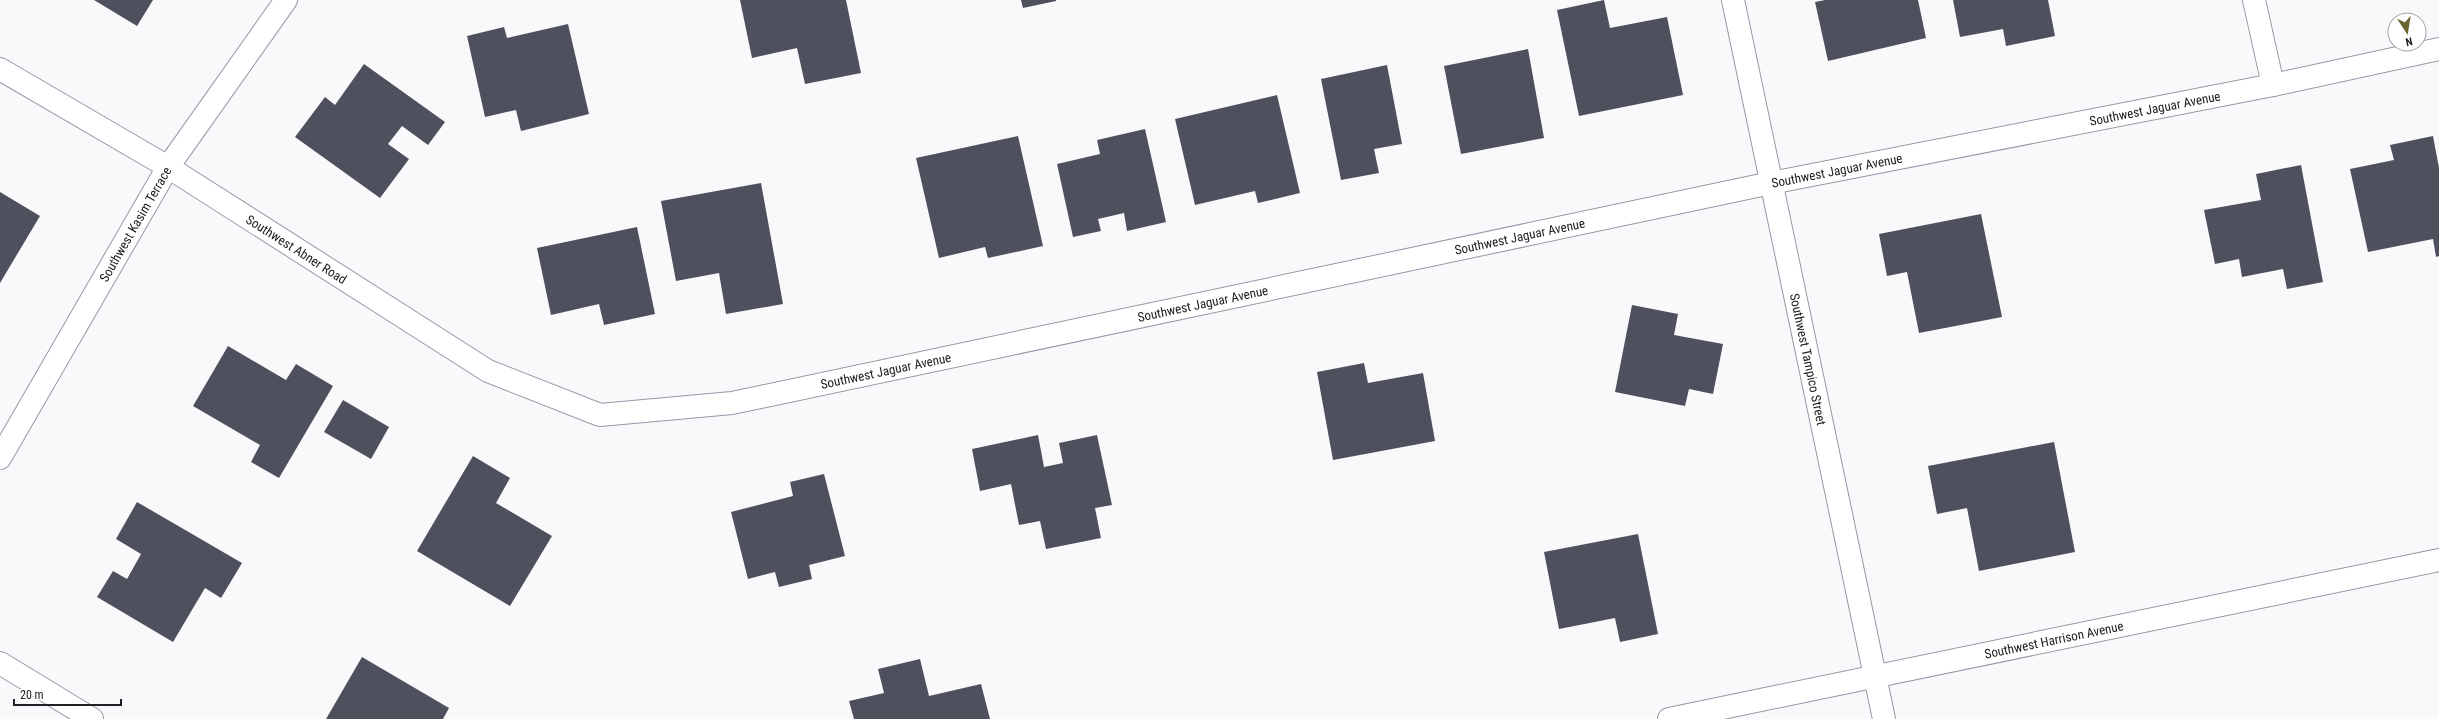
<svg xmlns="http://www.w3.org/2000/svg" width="2439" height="719" viewBox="0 0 2439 719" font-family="'Roboto Condensed',sans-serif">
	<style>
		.building { fill: #4f505d }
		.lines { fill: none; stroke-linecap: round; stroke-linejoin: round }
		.street-casing { stroke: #9798a7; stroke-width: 24 }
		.street { stroke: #fff; stroke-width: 22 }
		.labels { text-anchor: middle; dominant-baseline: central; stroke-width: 4; stroke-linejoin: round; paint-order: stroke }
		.street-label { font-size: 13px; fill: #202026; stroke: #fff }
	</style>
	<rect width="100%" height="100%" fill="#f9f9fc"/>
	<g class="building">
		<polygon points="94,0 153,0 137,26"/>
		<polygon points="740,0 846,0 861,73 805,84 797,48 752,58"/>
		<polygon points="1021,0 1056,0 1056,1 1023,8"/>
		<polygon points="1604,0 1610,28 1667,17 1683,95 1579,116 1557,10"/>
		<polygon points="1825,0 1918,0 1926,38 1828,61 1815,2"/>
		<polygon points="1953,0 2048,0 2055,36 2006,46 2003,29 1960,37"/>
		<polygon points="568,24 589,114 521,131 516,110 485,117 467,36 504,27 507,38"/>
		<polygon points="1528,49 1544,138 1461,154 1444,66"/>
		<polygon points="364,64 445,122 428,145 402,126 388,144 409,159 380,198 295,137 325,97 335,105"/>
		<polygon points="1387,65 1402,144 1374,149 1379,173 1341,180 1321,79"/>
		<polygon points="1277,95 1300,193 1258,203 1255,191 1195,205 1175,119"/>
		<polygon points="1145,129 1166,222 1127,231 1124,213 1098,219 1101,231 1073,237 1057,164 1100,154 1097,140"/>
		<polygon points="1018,136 1043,246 988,258 985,247 939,258 916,158"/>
		<polygon points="2433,136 2439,168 2439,256 2436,257 2433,239 2368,252 2350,169 2394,160 2390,145"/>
		<polygon points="2301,165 2323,282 2287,289 2283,269 2242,277 2239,259 2215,264 2204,210 2261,200 2256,174"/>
		<polygon points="761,183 783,304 726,314 719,273 676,281 661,201"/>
		<polygon points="0,192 40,216 0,283"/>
		<polygon points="1981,214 2002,317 1919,333 1907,272 1887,276 1879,234"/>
		<polygon points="637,227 655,314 604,325 599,304 551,315 537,248"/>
		<polygon points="1632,305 1678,314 1674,335 1723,344 1713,394 1689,389 1685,406 1615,392"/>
		<polygon points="228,346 286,380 296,364 333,386 279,478 251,462 260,445 193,406"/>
		<polygon points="1364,363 1368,383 1423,373 1435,441 1333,460 1317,372"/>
		<polygon points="343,400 389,427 371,459 324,432"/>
		<polygon points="1038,435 1044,467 1063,463 1059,443 1097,435 1112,505 1095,508 1101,538 1046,549 1040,521 1019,525 1011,484 980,491 972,449"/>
		<polygon points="2054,442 2075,552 1979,571 1967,508 1937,514 1928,466"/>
		<polygon points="473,456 510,478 496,503 552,536 510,606 417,551"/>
		<polygon points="824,474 845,556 809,565 812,579 779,587 775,572 748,579 731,512 793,496 790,482"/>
		<polygon points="137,502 242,563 221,598 205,588 173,642 97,597 113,571 127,579 141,554 116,539"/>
		<polygon points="1638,534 1658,634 1620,642 1615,618 1559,629 1544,552"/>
		<polygon points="362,657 449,708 443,719 326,719"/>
		<polygon points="920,659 929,696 981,684 990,719 854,719 849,701 884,693 878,669"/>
	</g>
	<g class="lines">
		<defs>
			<g id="street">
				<path id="s1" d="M1733,0L1884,719"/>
				<polyline points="2254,0 2273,85"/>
				<path id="s2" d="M0,69L168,167L488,371L600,415L732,403L1771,183L2273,85L2439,49"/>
				<path id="s3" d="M0,458L168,167L286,0"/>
				<polyline points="0,663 92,719"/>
				<path id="s4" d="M1669,719L2439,560"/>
			</g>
		</defs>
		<use href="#street" class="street-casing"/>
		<use href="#street" class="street"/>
	</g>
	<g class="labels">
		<g class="street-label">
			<text stroke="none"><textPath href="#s2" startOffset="2280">Southwest Jaguar Avenue</textPath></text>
			<text stroke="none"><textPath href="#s2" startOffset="1956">Southwest Jaguar Avenue</textPath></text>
			<text stroke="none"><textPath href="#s3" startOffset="270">Southwest Kasim Terrace</textPath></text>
			<text stroke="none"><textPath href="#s2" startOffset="1632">Southwest Jaguar Avenue</textPath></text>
			<text stroke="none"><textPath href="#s2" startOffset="347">Southwest Abner Road</textPath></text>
			<text stroke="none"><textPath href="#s2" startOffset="1308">Southwest Jaguar Avenue</textPath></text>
			<text stroke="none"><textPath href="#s1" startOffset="367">Southwest Tampico Street</textPath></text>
			<text stroke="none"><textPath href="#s2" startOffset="984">Southwest Jaguar Avenue</textPath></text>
			<text stroke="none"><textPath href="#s4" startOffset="393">Southwest Harrison Avenue</textPath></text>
		</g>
	</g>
	<g transform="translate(2407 32) rotate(168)"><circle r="19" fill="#ffffff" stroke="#a6a6a8"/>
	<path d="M0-3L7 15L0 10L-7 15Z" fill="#6b6531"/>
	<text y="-6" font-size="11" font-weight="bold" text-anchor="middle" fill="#202026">N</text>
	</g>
	<path d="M14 699v6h107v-6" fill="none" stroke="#202026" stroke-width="2"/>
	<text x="20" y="699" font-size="12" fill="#202026" stroke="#ffffff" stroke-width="3" paint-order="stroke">20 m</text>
</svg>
